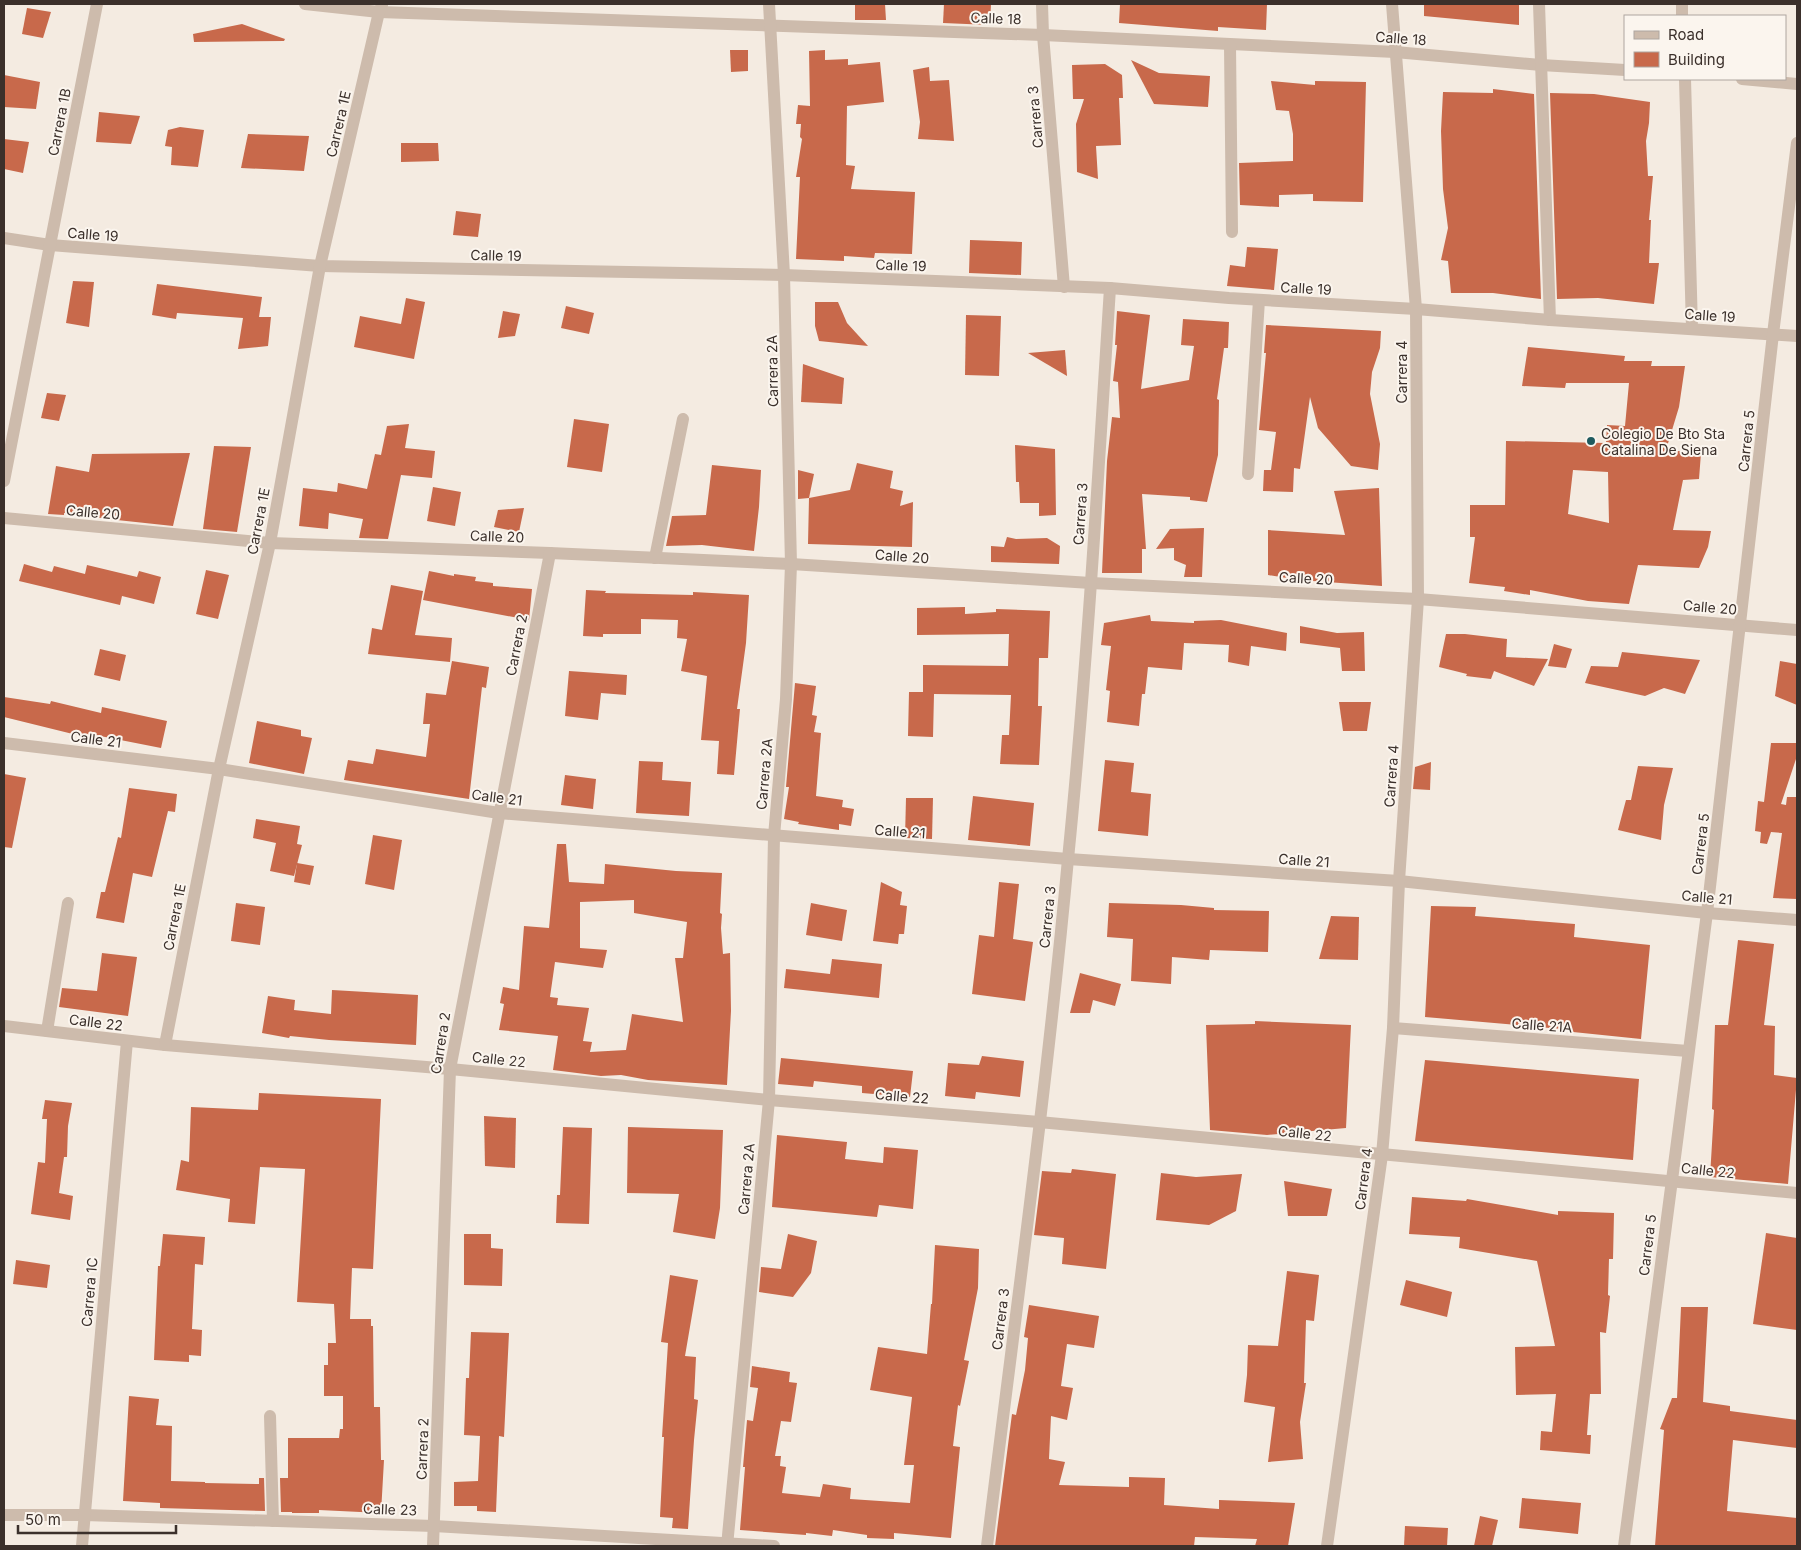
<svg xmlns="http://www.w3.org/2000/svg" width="1801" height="1550" viewBox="0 0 1801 1550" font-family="Inter,sans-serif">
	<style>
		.building { fill: #c8694b; fill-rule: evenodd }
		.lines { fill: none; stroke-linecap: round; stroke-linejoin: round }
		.street { stroke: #cdbbac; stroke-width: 12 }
		.poi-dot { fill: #1f5a5e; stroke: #fbf5ee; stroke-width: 2 }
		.labels { text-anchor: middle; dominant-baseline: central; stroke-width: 4; stroke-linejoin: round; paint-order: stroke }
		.street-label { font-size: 14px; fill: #3b302b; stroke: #fbf5ee }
		.poi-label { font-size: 14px; fill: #3b302b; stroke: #fbf5ee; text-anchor: start }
	</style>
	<rect width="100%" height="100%" fill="#f4ebe1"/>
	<g class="building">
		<polygon points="855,4 885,4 886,20 855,20"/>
		<polygon points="944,4 991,4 990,25 943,23"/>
		<polygon points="1120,4 1267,4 1266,30 1218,27 1218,31 1119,23"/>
		<polygon points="1424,4 1519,4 1519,25 1424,16"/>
		<polygon points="27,8 51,12 43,38 22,34"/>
		<polygon points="242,24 285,39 284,41 194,42 193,34"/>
		<polygon points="730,50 748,50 748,71 731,72"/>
		<polygon points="825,50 825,60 848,59 848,65 880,62 884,102 847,106 846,165 855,166 851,189 915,192 912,254 875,253 874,258 844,256 844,261 796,259 800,177 796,177 802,139 800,137 801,124 796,124 798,105 810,106 809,51"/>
		<polygon points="1131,60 1159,73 1210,76 1208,107 1154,104"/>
		<polygon points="1105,64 1122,75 1123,98 1119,98 1121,145 1096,146 1098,179 1077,172 1076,124 1084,99 1073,99 1072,65"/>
		<polygon points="929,67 930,81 949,80 954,141 918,139 920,122 913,70"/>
		<polygon points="4,75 40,82 36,109 4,107"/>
		<polygon points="1271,81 1315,85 1315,81 1366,82 1363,202 1313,201 1313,194 1279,195 1279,207 1240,205 1239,163 1293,161 1293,134 1289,111 1276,110"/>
		<polygon points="1493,89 1534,94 1541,299 1493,293 1451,293 1448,261 1441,260 1448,228 1443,189 1441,131 1443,92 1493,93"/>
		<polygon points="1550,93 1594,94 1650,102 1649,123 1646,141 1648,176 1653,176 1649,220 1651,220 1649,263 1659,263 1654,304 1598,298 1557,299"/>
		<polygon points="99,112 140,116 131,144 96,142"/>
		<polygon points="180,127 204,130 198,167 171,165 172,147 165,146 168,130"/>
		<polygon points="248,134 309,136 304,171 241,168"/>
		<polygon points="4,139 29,142 23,173 4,169"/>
		<polygon points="401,143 438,143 439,161 401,162"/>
		<polygon points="456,211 481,214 478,237 453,235"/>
		<polygon points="970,240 1022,242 1021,275 969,273"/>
		<polygon points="1247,247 1278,249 1274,290 1227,286 1230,265 1245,267"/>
		<polygon points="73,281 94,282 89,327 66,323"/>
		<polygon points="157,284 262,297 259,317 271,317 268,346 238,349 243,318 177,313 176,319 152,315"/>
		<polygon points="406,298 425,302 414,359 354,347 360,316 401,324"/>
		<polygon points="815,302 838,302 847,323 868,346 819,341 815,326"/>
		<polygon points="566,306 594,313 589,334 561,328"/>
		<polygon points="503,311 520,314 515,336 498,338"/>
		<polygon points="1117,311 1150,315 1141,389 1189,380 1194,346 1181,345 1183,319 1229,322 1228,348 1224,348 1217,399 1219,400 1218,455 1207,502 1190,500 1190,497 1142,494 1146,549 1142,549 1142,573 1102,573 1107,461 1112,417 1120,418 1118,382 1113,381 1117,345 1115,345"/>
		<polygon points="966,315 1001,316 999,376 965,375"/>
		<polygon points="1266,325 1381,331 1380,348 1372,372 1370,394 1380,444 1378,470 1351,466 1318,428 1310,397 1300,469 1294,468 1293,492 1263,491 1264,470 1271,470 1276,432 1259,430 1266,353 1264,353"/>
		<path d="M1528,347L1625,356L1624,361H1652L1651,366H1685L1679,407L1666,450L1701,453L1699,479L1683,480L1673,530L1711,531L1708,547L1699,568L1638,565L1629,604L1588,601L1530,590V595L1504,591L1505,587L1469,583L1475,537H1470V505H1505L1506,441L1606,443L1607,425L1625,426L1629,383H1566L1565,388L1522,386ZM1573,470L1608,472L1609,523L1568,514Z"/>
		<polygon points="1065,350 1067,376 1028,353"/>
		<polygon points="803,364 844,378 842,404 801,402"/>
		<polygon points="47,393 66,395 59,421 41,418"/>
		<polygon points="574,419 609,424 602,472 567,467"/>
		<polygon points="409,424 405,448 435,451 432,478 401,475 388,539 359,538 363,519 329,513 328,529 299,526 303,488 337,492 338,483 367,489 375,454 381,455 387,426"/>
		<polygon points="1015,445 1055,449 1056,515 1039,516 1039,503 1020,503 1019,482 1016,482"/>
		<polygon points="214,446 251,447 237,532 203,529"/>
		<polygon points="190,453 173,526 117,520 64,513 64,515 48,514 56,466 89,472 92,454"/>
		<polygon points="857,463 893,471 890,488 903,491 900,506 913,502 912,547 808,544 809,498 850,490"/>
		<polygon points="712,465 761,470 759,507 754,551 702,545 666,546 672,516 706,515"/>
		<polygon points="798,470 814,474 809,498 798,499"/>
		<polygon points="433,487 461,492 455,526 427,521"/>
		<polygon points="1379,488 1382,586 1299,580 1268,575 1268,530 1345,535 1334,491"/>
		<polygon points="524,508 519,532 494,527 498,510"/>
		<polygon points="1204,528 1202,577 1184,577 1186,565 1174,560 1174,548 1156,549 1170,529"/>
		<polygon points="1007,537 1016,539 1047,538 1060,546 1059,564 991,562 991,546 1004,547"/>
		<polygon points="24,564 52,572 54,566 85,574 87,565 137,577 139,571 161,577 154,604 122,596 120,605 19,581"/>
		<polygon points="206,570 229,575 218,619 196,614"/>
		<polygon points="429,571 454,576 454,574 476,577 475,581 493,583 493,586 532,589 529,620 423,600"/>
		<polygon points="391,585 423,591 415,635 452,638 450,662 368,654 372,628 382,630"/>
		<polygon points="586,590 606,591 605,593 693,595 693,592 749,595 746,643 737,709 740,709 734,775 717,774 719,741 701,740 707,676 681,671 687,639 677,638 678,620 641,619 641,634 603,634 603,637 583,636"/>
		<polygon points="965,607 965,614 996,612 996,609 1050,611 1048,658 1039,658 1038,706 1042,706 1039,765 1000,764 1002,735 1009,735 1011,695 934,694 933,737 908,736 909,692 923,692 923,665 1008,666 1009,634 917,635 917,608"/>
		<polygon points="1150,615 1151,621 1194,623 1194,621 1221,620 1287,633 1286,651 1251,646 1249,666 1228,662 1229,645 1184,643 1182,670 1148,667 1145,694 1142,694 1139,726 1107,722 1110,691 1106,690 1111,646 1101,645 1104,623"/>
		<polygon points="1300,626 1337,633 1364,632 1365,671 1342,671 1340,648 1300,643"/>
		<polygon points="1446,634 1465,634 1507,639 1506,657 1548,659 1534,686 1494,671 1491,679 1466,676 1467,674 1439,667"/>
		<polygon points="1554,644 1572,649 1566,668 1548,666"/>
		<polygon points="100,649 126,655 120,681 94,675"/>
		<polygon points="1622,652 1700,660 1685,694 1664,688 1645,696 1585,683 1591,666 1618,667"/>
		<polygon points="452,661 489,667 486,688 482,687 469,799 344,780 348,760 373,764 376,749 426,757 430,724 423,724 426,693 446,695"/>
		<polygon points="1780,661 1797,664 1797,705 1775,696"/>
		<polygon points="569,671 627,675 626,695 601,693 598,720 565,716"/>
		<polygon points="795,683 816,686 812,715 817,716 814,732 821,733 816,796 843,800 842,807 854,809 851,826 839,824 839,830 798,824 799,822 784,819 789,787 786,787"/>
		<polygon points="4,697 50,704 51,701 101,713 102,707 167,721 161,748 90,734 89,738 4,717"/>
		<polygon points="1339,702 1371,702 1367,731 1343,731"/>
		<polygon points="257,721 301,730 301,736 312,738 304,774 249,763"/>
		<polygon points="1771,743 1797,743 1797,756 1781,804 1786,805 1787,797 1797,797 1797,899 1773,898 1782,833 1771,832 1767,844 1760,843 1761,832 1755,831 1758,801 1764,802"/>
		<polygon points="1105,760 1134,763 1131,792 1151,794 1148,836 1098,831"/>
		<polygon points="639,761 663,762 662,780 691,782 689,816 636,813"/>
		<polygon points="1431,762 1430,790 1413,789 1415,767"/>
		<polygon points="1638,766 1673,768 1664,805 1661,840 1618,830 1626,800 1631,800"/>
		<polygon points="4,774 26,778 12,848 4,847"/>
		<polygon points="565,775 596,779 593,809 561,805"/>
		<polygon points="129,788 177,794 175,812 168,811 152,877 133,873 124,923 96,918 101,892 105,892 118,837 121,838"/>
		<polygon points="973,796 1034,803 1030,846 968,840"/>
		<polygon points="906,798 933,798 932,839 905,838"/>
		<polygon points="256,819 300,826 297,844 302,845 294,876 270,871 276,843 253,838"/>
		<polygon points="373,835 402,840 394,890 365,884"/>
		<path d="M557,844H566L569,882L604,884L605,864L676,871L722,873L720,913L722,914L721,928L723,954L730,953L731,1011L727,1085L648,1080L621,1075L601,1076L553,1070L558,1036L499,1030L504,1004L500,1003L503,987L519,990L524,926L549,928ZM634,900V913L687,922L683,958H675L683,1022L632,1014L626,1050L590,1052L592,1042L583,1041L589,1008L557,1005L558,998L550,997L555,962L603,968L607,950L580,948V902Z"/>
		<polygon points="297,863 314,866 310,885 294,882"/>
		<polygon points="881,882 902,892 900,905 907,906 904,934 899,934 898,944 873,941"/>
		<polygon points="999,882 1019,884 1013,939 1033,942 1025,1001 972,994 979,935 994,937"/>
		<polygon points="236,903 265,907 260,945 231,941"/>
		<polygon points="811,903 847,910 842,941 806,935"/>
		<polygon points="1109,903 1181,905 1214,908 1214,910 1269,911 1268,952 1210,950 1209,960 1172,957 1171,984 1131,981 1133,939 1107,937"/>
		<polygon points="1431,906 1476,907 1475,916 1575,924 1574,937 1650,945 1641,1039 1573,1032 1573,1030 1425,1017"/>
		<polygon points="1331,916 1359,917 1358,960 1319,959"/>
		<polygon points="1738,940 1774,944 1764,1025 1775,1026 1774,1075 1797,1078 1788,1184 1710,1177 1714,1110 1712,1109 1715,1025 1728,1025"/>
		<polygon points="102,953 137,957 128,1016 59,1007 62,988 97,991"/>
		<polygon points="832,959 882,964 879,998 784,988 786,969 830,974"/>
		<polygon points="1080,973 1121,984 1115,1006 1093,1000 1090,1013 1070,1013"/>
		<polygon points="332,990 418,995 416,1045 329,1040 290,1036 289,1038 262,1033 268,996 295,1000 294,1010 331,1014"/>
		<polygon points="1255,1021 1351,1025 1346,1128 1267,1135 1210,1130 1206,1025 1255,1024"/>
		<polygon points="982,1056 1024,1061 1020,1097 976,1092 975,1099 945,1096 948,1063 979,1065"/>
		<polygon points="781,1058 913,1071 910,1097 862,1093 862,1086 814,1081 813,1087 778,1084"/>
		<polygon points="1425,1060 1639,1079 1633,1160 1415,1141"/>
		<polygon points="259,1093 381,1099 373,1269 352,1268 350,1319 371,1319 371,1326 373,1326 374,1407 380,1407 381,1460 384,1460 381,1513 319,1510 319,1513 292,1513 292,1512 281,1512 280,1478 288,1478 288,1438 339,1438 340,1429 343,1429 343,1396 324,1396 324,1365 328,1365 328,1343 336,1343 334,1304 297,1302 305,1169 260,1167 255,1224 228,1222 230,1199 176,1190 181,1160 189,1162 191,1107 258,1110"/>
		<polygon points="45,1100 72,1103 68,1126 67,1157 64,1157 59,1193 73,1196 70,1220 31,1214 38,1162 45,1163 47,1119 42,1119"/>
		<polygon points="484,1116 516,1118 515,1168 485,1166"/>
		<polygon points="563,1127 592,1128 589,1224 556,1223 557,1195 560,1195"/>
		<polygon points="628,1127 723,1130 720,1208 715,1239 673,1232 679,1194 627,1193"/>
		<polygon points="777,1135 847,1142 845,1159 883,1163 884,1147 918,1150 913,1209 879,1205 877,1217 772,1207"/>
		<polygon points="1072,1169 1116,1174 1106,1269 1062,1264 1064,1238 1034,1235 1042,1171 1071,1173"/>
		<polygon points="1161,1173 1196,1177 1242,1174 1236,1211 1209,1225 1156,1220"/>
		<polygon points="1284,1181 1332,1189 1327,1216 1288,1216"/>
		<polygon points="1412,1197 1466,1201 1467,1199 1558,1215 1558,1211 1614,1213 1613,1259 1609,1259 1608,1295 1610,1296 1606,1333 1600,1332 1601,1394 1590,1394 1587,1435 1591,1435 1590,1454 1540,1450 1541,1431 1552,1432 1556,1394 1516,1395 1515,1347 1555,1346 1537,1261 1459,1248 1460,1237 1409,1234"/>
		<polygon points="1766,1233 1797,1238 1797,1330 1753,1324"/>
		<polygon points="163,1234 205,1237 203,1265 195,1264 192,1329 202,1330 201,1356 189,1355 189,1362 154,1360 158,1266 160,1266"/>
		<polygon points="464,1234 491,1234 491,1248 503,1249 502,1286 464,1285"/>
		<polygon points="788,1234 817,1241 811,1273 793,1297 759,1292 761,1267 781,1269"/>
		<polygon points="935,1245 979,1249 978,1288 964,1360 969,1361 960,1406 958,1405 953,1446 960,1447 951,1538 894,1533 894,1539 867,1538 867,1535 833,1530 832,1536 806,1533 806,1535 740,1530 745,1467 743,1467 747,1420 753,1421 758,1388 750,1387 752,1366 790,1372 789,1382 797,1383 791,1422 781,1421 775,1456 781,1456 780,1466 786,1467 782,1493 820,1497 823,1484 851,1488 850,1499 910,1503 914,1465 904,1465 912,1397 870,1390 878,1347 927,1354 931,1304 932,1304"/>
		<polygon points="16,1260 50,1265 47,1288 13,1284"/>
		<polygon points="1287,1271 1319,1275 1314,1321 1306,1320 1304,1383 1306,1383 1300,1422 1303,1459 1268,1462 1275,1407 1244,1402 1247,1375 1248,1345 1278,1346"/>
		<polygon points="670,1275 698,1280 685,1356 696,1357 694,1399 698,1400 694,1440 688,1529 672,1528 673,1518 660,1517 664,1437 662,1437 668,1343 661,1342"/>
		<polygon points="1406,1280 1452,1292 1447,1317 1400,1305"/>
		<polygon points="1029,1305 1099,1316 1094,1348 1067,1344 1061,1386 1073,1388 1067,1420 1051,1416 1049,1459 1065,1462 1059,1485 1129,1487 1129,1477 1165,1478 1164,1505 1219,1509 1219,1500 1295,1503 1288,1546 1255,1546 1257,1539 1195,1537 1194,1546 995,1546 1012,1414 1016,1415 1025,1370 1028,1338 1024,1337"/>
		<polygon points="1681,1307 1708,1307 1703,1402 1730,1406 1730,1411 1797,1420 1797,1448 1733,1440 1727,1511 1797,1518 1797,1546 1655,1546 1664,1430 1660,1429 1672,1398 1677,1398"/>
		<polygon points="471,1332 509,1333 504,1437 499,1436 496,1512 477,1511 477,1506 454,1506 454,1482 478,1481 480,1436 464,1435 466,1378 469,1378"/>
		<polygon points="129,1396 159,1399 156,1425 172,1426 171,1481 205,1482 205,1483 259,1484 259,1478 264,1478 265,1511 160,1508 160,1503 123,1501"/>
		<polygon points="1522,1498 1581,1503 1578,1534 1519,1528"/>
		<polygon points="1480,1516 1498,1520 1492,1546 1474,1546"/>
		<polygon points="1405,1526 1448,1528 1447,1546 1404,1546"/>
	</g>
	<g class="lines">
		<g class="street">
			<polyline points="305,4 379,12 1043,35 1395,52 1541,65 1625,70"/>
			<polyline points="1042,4 1043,35 1064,287"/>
			<polyline points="1539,4 1550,320"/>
			<polyline points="1682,4 1682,16"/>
			<polyline points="1230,45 1232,232"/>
			<polyline points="1685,79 1692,328"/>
			<polyline points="1742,79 1797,84"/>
			<polyline points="4,238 50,245 320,266 784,275 1110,288 1229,298 1416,309 1550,320 1797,336"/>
			<polyline points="1248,474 1259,300"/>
			<polyline points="4,481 97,4"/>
			<polyline points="4,518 270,543 550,553 791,564 1091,583 1418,599 1797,630"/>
			<polyline points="655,558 683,419"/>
			<polyline points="4,743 219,769 499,813 1068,859 1399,881 1707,913 1797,920"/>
			<polyline points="4,1026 165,1045 450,1069 769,1100 1039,1122 1797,1193"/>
			<polyline points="1393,1028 1688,1051"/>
			<polyline points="47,1031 68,903"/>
			<polyline points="165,1045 219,769 270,543 320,266 379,12 382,5"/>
			<polyline points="270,1416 273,1521"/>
			<polyline points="4,1515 84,1515 434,1526 774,1546"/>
			<polyline points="82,1546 127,1041"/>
			<polyline points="433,1546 450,1069 550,553"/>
			<polyline points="727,1546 769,1100 774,836 786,699 791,564 784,275 769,4"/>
			<path d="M987,1546C1015,1317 1047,1088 1068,859C1087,669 1098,478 1110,288"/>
			<polyline points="1327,1546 1382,1155 1393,1028 1399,881 1418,599 1416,309 1392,4"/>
			<polyline points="1624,1546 1707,913 1773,334 1797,143"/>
		</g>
	</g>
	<circle class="poi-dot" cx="1591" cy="441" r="5"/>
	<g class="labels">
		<g class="street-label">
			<text transform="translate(996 18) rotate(2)">Calle 18</text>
			<text transform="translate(1401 38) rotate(4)">Calle 18</text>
			<text transform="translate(1035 117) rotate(-95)">Carrera 3</text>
			<text transform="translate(59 122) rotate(-79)">Carrera 1B</text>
			<text transform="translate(338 124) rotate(-77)">Carrera 1E</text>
			<text transform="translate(93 234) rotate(4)">Calle 19</text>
			<text transform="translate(496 255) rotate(1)">Calle 19</text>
			<text transform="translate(901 265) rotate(2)">Calle 19</text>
			<text transform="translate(1306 288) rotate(3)">Calle 19</text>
			<text transform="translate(1710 315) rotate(4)">Calle 19</text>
			<text transform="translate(772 371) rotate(-91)">Carrera 2A</text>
			<text transform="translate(1401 372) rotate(-90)">Carrera 4</text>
			<text transform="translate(1746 441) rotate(-84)">Carrera 5</text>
			<text transform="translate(93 512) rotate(5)">Calle 20</text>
			<text transform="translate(1080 514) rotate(-86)">Carrera 3</text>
			<text transform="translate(258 521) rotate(-79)">Carrera 1E</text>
			<text transform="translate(497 536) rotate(2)">Calle 20</text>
			<text transform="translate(902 556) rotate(4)">Calle 20</text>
			<text transform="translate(1306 578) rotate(3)">Calle 20</text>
			<text transform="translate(1710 607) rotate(5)">Calle 20</text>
			<text transform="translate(516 645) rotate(-79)">Carrera 2</text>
			<text transform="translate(96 739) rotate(7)">Calle 21</text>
			<text transform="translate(764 774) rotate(-85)">Carrera 2A</text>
			<text transform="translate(1391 776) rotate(-86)">Carrera 4</text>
			<text transform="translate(497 797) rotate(7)">Calle 21</text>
			<text transform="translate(900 831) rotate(4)">Calle 21</text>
			<text transform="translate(1700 844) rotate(-83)">Carrera 5</text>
			<text transform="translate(1304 860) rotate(4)">Calle 21</text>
			<text transform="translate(1707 897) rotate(5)">Calle 21</text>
			<text transform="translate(174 917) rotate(-79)">Carrera 1E</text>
			<text transform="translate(1047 917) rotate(-84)">Carrera 3</text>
			<text transform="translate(96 1022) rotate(7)">Calle 22</text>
			<text transform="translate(1542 1025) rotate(4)">Calle 21A</text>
			<text transform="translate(440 1043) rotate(-81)">Carrera 2</text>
			<text transform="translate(499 1059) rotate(6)">Calle 22</text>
			<text transform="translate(902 1096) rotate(5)">Calle 22</text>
			<text transform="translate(1305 1133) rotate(6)">Calle 22</text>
			<text transform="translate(1708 1170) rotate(6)">Calle 22</text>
			<text transform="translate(746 1179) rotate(-85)">Carrera 2A</text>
			<text transform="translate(1363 1179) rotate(-83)">Carrera 4</text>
			<text transform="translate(1647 1245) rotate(-83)">Carrera 5</text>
			<text transform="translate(89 1292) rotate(-85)">Carrera 1C</text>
			<text transform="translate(1000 1319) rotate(-83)">Carrera 3</text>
			<text transform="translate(422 1449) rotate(-88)">Carrera 2</text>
			<text transform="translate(390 1509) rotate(2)">Calle 23</text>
		</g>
		<g class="poi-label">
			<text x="1601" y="433">Colegio De Bto Sta<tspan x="1601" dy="16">Catalina De Siena</tspan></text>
		</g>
	</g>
	<rect width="1801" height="1550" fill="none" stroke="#3b302b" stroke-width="10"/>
	<rect x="1624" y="15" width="162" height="65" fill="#fbf5ee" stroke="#aea6a0"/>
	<rect x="1634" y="31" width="25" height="8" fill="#cdbbac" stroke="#aea6a0"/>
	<text x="1668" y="40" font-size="15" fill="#3b302b">Road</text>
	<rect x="1634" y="52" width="25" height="15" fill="#c8694b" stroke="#aea6a0"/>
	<text x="1668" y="65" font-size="15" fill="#3b302b">Building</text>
	<path d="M18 1525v8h158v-8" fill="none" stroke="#3b302b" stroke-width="2.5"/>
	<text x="25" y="1525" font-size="15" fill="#3b302b" stroke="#fbf5ee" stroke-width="4" paint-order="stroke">50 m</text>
</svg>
